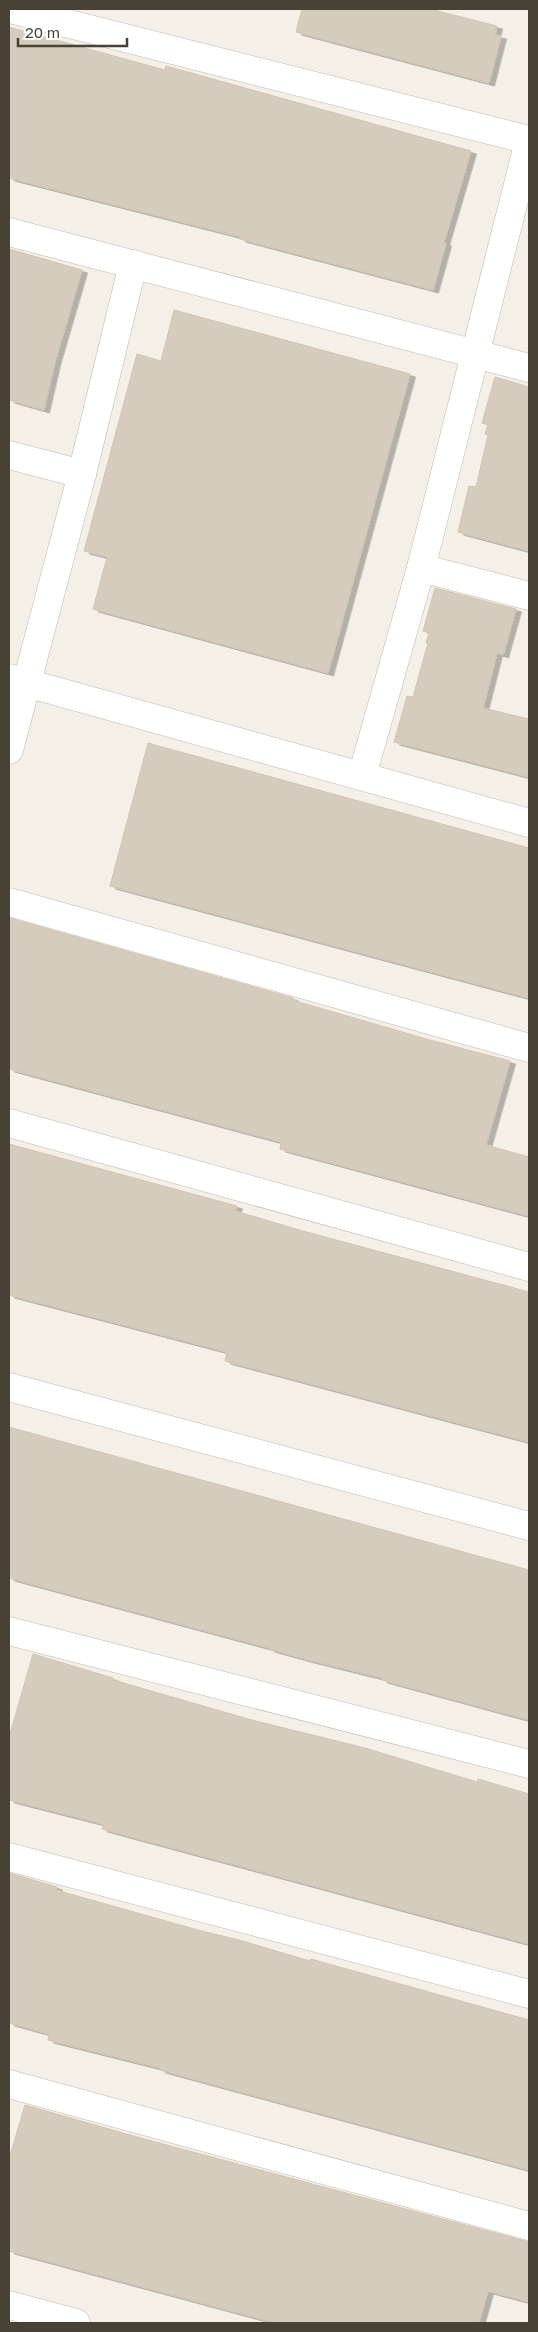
<svg xmlns="http://www.w3.org/2000/svg" width="538" height="2332" viewBox="0 0 538 2332" font-family="'Golos Text',sans-serif">
	<style>
		.building { fill: #d6ccbd; stroke: #d1c4b0; filter: url(#shadow) }
		.lines { fill: none; stroke-linecap: round; stroke-linejoin: round }
		.minor-casing { stroke: #c0b8aa; stroke-width: 29 }
		.minor { stroke: #fff; stroke-width: 28 }
	</style>
	<defs>
		<filter id="shadow"><feDropShadow dx="5.5" dy="3" stdDeviation="0" flood-color="#0004"/></filter>
	</defs>
	<rect width="100%" height="100%" fill="#f4f0e8"/>
	<g class="building">
		<polygon points="302,9 430,9 497,26 495,35 501,36 489,83 296,32"/>
		<polygon points="9,27 165,70 166,66 471,151 444,242 446,243 433,290 240,239 241,237 9,178"/>
		<polygon points="9,249 82,270 55,362 44,410 9,400"/>
		<polygon points="174,310 410,374 328,673 93,609 107,557 84,551 137,354 161,361"/>
		<polygon points="495,377 529,387 529,551 458,532 469,486 476,487 488,435 485,434 488,425 482,423"/>
		<polygon points="435,588 516,609 503,655 497,653 483,708 529,719 529,777 394,742 407,696 413,697 428,643 426,643 429,633 423,631"/>
		<polygon points="148,743 529,848 529,998 110,886"/>
		<polygon points="9,918 293,998 292,1000 430,1040 510,1061 486,1145 529,1157 529,1216 280,1149 281,1142 9,1069"/>
		<polygon points="9,1144 237,1206 235,1211 303,1231 529,1292 529,1442 225,1361 227,1352 9,1295"/>
		<polygon points="9,1427 529,1570 529,1720 382,1680 382,1678 309,1660 269,1649 269,1648 9,1578"/>
		<polygon points="33,1654 113,1678 113,1680 252,1720 365,1748 477,1782 478,1779 529,1794 529,1944 102,1829 103,1824 9,1800 9,1737"/>
		<polygon points="9,1873 57,1887 56,1890 198,1930 239,1940 310,1961 311,1959 529,2020 529,2170 160,2070 160,2068 48,2040 49,2034 9,2023"/>
		<polygon points="25,2105 137,2137 529,2242 529,2302 488,2291 479,2323 276,2323 9,2251 9,2159"/>
	</g>
	<g class="lines">
		<defs>
			<g id="minor">
				<polyline points="10,9 529,140"/>
				<polyline points="9,232 529,368"/>
				<polyline points="9,455 82,474"/>
				<polyline points="421,568 529,596"/>
				<polyline points="9,678 529,823"/>
				<polyline points="9,750 82,474 133,264"/>
				<polyline points="362,776 421,568 529,141"/>
				<polyline points="9,902 529,1048"/>
				<polyline points="9,1123 529,1267"/>
				<polyline points="9,1387 529,1526"/>
				<polyline points="9,1631 529,1764"/>
				<polyline points="9,1857 529,1994"/>
				<polyline points="9,2084 529,2226"/>
				<polyline points="9,2305 76,2323"/>
			</g>
		</defs>
		<use href="#minor" class="minor-casing"/>
		<use href="#minor" class="minor"/>
	</g>
	<rect width="538" height="2332" fill="none" stroke="#484136" stroke-width="20"/>
	<path d="M18 38v8h109v-8" fill="none" stroke="#484136" stroke-width="2.5"/>
	<text x="25" y="38" font-size="15" fill="#484136" stroke="#ffffff" stroke-width="4" paint-order="stroke">20 m</text>
</svg>
